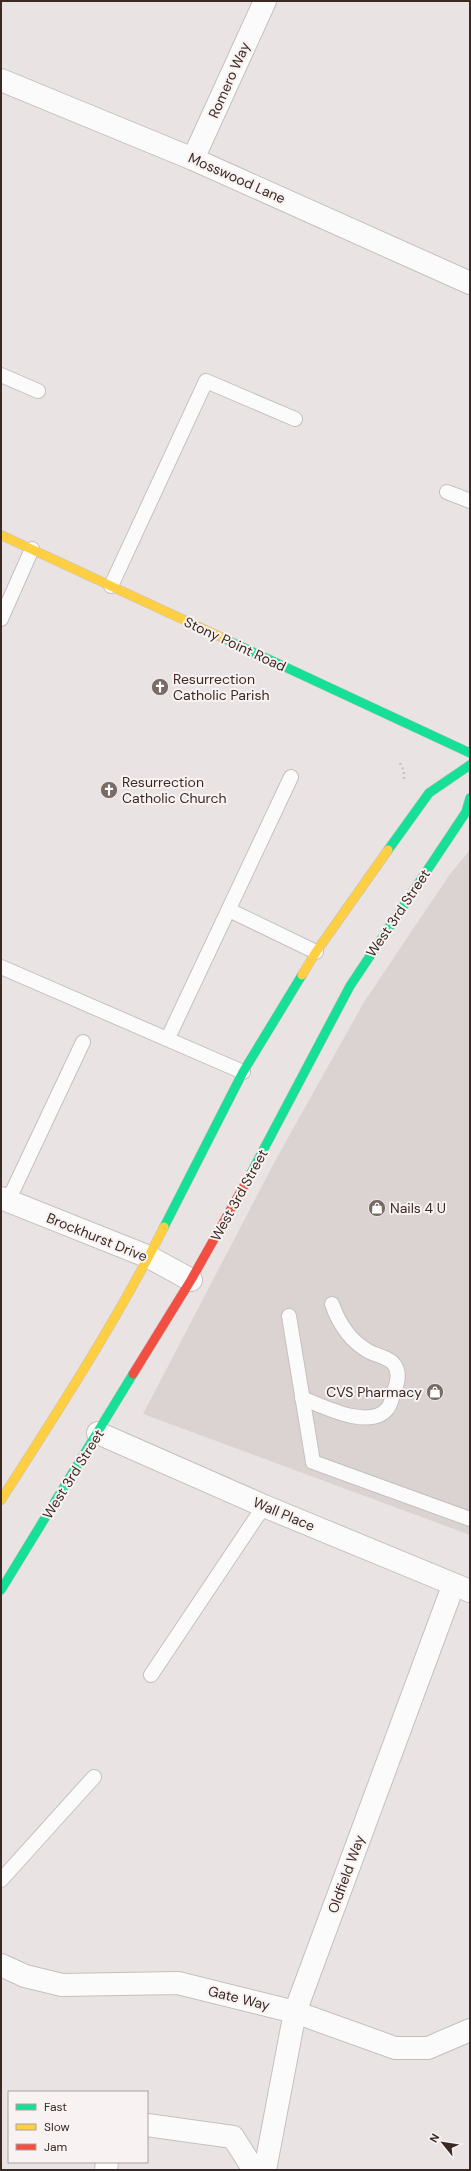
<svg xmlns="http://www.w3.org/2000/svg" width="471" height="2171" viewBox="0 0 471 2171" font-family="'DM Sans',sans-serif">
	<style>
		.built { fill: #dad3d2 }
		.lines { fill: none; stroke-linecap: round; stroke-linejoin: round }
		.lane-casing { stroke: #c5c0bf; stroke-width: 16 }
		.street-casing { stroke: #c5c0bf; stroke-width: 24 }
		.fast-casing { stroke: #c6c1bf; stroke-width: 10 }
		.slow-casing { stroke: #c6c1bf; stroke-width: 10 }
		.jam-casing { stroke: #c6c1bf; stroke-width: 10 }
		.path { stroke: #c9c3c0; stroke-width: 2.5; stroke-dasharray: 2 3; stroke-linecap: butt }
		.lane { stroke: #fcfbfb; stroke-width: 14 }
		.street { stroke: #fcfbfb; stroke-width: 22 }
		.fast { stroke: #16e098; stroke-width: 9 }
		.slow { stroke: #ffcf43; stroke-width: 9 }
		.jam { stroke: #f24e42; stroke-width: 9 }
		.labels { text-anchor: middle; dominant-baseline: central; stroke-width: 4; stroke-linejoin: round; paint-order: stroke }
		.street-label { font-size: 14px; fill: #3b2a23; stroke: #f8f2f2 }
		.poi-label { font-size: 14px; fill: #3b2a23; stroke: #f8f2f2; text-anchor: start }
	</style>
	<rect width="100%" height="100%" fill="#e9e4e3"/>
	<polygon class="built" points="470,850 470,1535 143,1414 275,1161 364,1002 450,874"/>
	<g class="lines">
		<defs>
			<g id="lane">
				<polyline points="1,375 38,391"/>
				<polyline points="447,492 470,501"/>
				<polyline points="111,586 206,381 295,419"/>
				<polyline points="1,619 32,549"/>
				<polyline points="229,910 316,952"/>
				<polyline points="1,967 243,1072"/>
				<polyline points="168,1038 291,777"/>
				<polyline points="8,1201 83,1042"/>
				<polyline points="289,1316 313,1462 470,1519"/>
				<path d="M302,1398C323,1406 370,1431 388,1408C391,1404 392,1397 394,1391C398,1382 400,1371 393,1363C387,1357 375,1355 368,1351C349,1340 339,1324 332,1304"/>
				<polyline points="151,1675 264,1506"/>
				<polyline points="1,1880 94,1777"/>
			</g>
			<g id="street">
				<polyline points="1,80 193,159 470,283"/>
				<polyline points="193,159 265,1"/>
				<polyline points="1,1198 149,1257 191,1280"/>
				<polyline points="98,1433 264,1506 470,1591"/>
				<polyline points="1,1965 25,1976 62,1985 178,1983 295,2012 395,2048 428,2048 470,2030"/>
				<polyline points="147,2125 233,2137 254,2170"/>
				<polyline points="106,2170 107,2162"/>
				<polyline points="265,2170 295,2012 453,1586"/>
			</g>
			<g id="fast">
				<polyline points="225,639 470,753"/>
				<polyline points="388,850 429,793 470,765"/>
				<polyline points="249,1177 350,986 466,812 470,798"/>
				<polyline points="164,1227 243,1072 302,975"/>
				<polyline points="1,1590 133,1374"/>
			</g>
			<g id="slow">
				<polyline points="1,535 225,639"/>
				<polyline points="302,975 316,952 388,850"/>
				<path d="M1,1500C58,1411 116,1322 164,1227"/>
			</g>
			<polyline id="jam" points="133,1374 191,1280 249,1177"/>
		</defs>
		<use href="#lane" class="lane-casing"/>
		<use href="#street" class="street-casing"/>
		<use href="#fast" class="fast-casing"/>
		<use href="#slow" class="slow-casing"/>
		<use href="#jam" class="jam-casing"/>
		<polyline class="path" points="400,763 404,771 404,779"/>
		<use href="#lane" class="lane"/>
		<use href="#street" class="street"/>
		<use href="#fast" class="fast"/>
		<use href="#slow" class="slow"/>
		<use href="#jam" class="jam"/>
	</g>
	<defs>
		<symbol id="church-disc" viewBox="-11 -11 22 22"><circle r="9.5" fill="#786b66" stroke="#f8f2f2"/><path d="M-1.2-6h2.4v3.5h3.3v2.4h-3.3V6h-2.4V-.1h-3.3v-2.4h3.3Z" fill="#fff"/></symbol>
		<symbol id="shop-disc" viewBox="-11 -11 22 22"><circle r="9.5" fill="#786b66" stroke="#f8f2f2"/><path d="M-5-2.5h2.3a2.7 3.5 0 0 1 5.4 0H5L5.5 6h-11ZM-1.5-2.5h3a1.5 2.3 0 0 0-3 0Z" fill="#fff"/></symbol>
	</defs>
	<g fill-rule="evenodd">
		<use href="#church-disc" x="150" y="677" width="20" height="20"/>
		<use href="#church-disc" x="99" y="780" width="20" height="20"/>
		<use href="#shop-disc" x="367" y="1198" width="20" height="20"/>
		<use href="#shop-disc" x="425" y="1382" width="20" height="20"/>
	</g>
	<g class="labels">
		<g class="street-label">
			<text transform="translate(229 80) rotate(-66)">Romero Way</text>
			<text transform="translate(237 178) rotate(24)">Mosswood Lane</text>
			<text transform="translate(235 644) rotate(25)">Stony Point Road</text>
			<text transform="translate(398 913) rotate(-56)">West 3rd Street</text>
			<text transform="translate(239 1195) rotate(-61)">West 3rd Street</text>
			<text transform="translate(97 1237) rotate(22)">Brockhurst Drive</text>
			<text transform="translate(73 1474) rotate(-58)">West 3rd Street</text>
			<text transform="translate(284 1514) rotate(23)">Wall Place</text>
			<text transform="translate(346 1874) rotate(-70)">Oldfield Way</text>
			<text transform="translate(239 1998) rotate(14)">Gate Way</text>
		</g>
		<g class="poi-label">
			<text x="173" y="679">Resurrection<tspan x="173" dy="16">Catholic Parish</tspan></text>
			<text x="122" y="782">Resurrection<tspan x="122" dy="16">Catholic Church</tspan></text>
			<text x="390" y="1208">Nails 4 U</text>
			<text x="422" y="1392" text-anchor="end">CVS Pharmacy</text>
		</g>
	</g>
	<rect width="471" height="2171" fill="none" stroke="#3b2a23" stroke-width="4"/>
	<rect x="8" y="2091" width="140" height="72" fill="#f8f2f2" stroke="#aca29f"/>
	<rect x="16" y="2104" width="20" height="6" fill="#16e098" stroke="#aca29f"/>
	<text x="44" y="2111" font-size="12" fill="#3b2a23">Fast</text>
	<rect x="16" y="2124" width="20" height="6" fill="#ffcf43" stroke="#aca29f"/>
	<text x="44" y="2131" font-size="12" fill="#3b2a23">Slow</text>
	<rect x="16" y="2144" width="20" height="6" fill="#f24e42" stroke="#aca29f"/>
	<text x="44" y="2151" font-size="12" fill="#3b2a23">Jam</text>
	<g transform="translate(443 2143) rotate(300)" stroke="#f8f2f2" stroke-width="3" paint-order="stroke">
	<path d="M0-3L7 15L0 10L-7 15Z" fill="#3b2a23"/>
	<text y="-6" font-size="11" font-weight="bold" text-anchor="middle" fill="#3b2a23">N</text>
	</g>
</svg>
